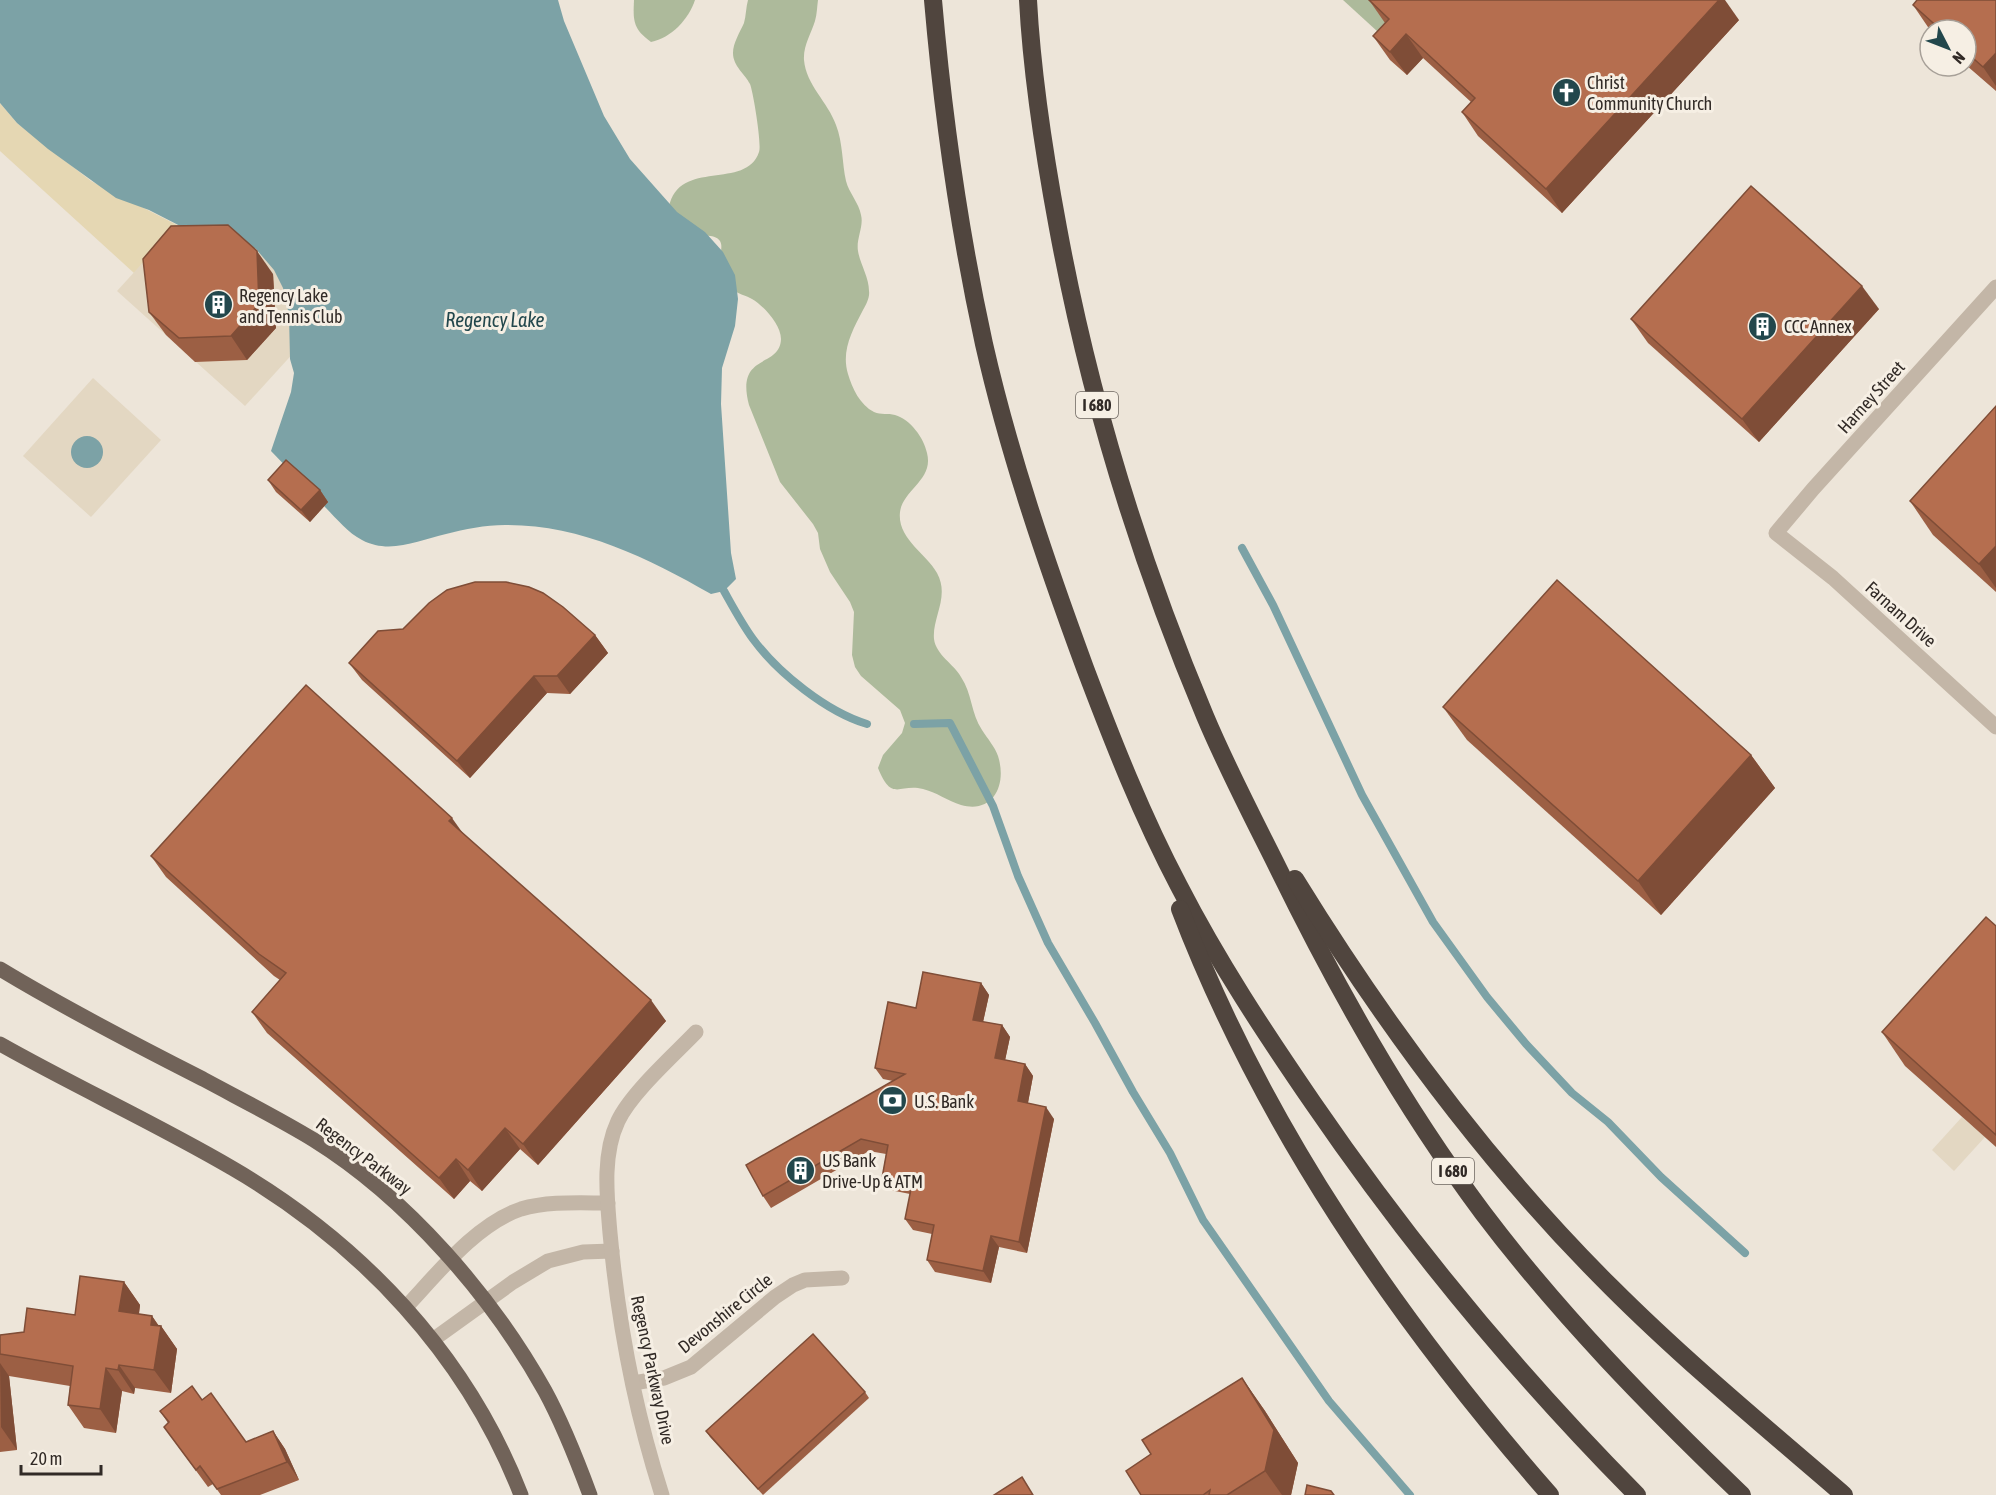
<svg xmlns="http://www.w3.org/2000/svg" width="1996" height="1495" viewBox="0 0 1996 1495" font-family="'Asap Condensed',sans-serif">
	<style>
		.green { fill: #adba9b }
		.sand { fill: #e5d7b3 }
		.plaza { fill: #e3d7c2 }
		.water { fill: #7ca2a6 }
		.lines { fill: none; stroke-linecap: round; stroke-linejoin: round }
		.stream { stroke: #7ca2a6; stroke-width: 8 }
		.minor { stroke: #c3b6a7; stroke-width: 15 }
		.major { stroke: #716359; stroke-width: 15 }
		.highway { stroke: #50453e; stroke-width: 18 }
		.wall { fill: #9c5f44 }
		.shaded-wall { fill: #7f4d37 }
		.building { fill: #b56e4f; stroke: #7f4d37; stroke-width: 1.5 }
		.labels { text-anchor: middle; dominant-baseline: central; stroke-width: 6; stroke-linejoin: round; paint-order: stroke }
		.shield { fill: #f6efe4; stroke: #6c655f; stroke-width: 1.5 }
		.shield-label { font-size: 16px; font-weight: bold; fill: #312a26 }
		.poi-label { font-size: 18px; fill: #312a26; stroke: #f6efe4; text-anchor: start }
		.street-label { font-size: 18px; fill: #312a26; stroke: #f6efe4 }
		.water-label { font-size: 20px; font-style: italic; fill: #22474c; stroke: #f6efe4 }
	</style>
	<rect width="100%" height="100%" fill="#ede5d9"/>
	<g class="green">
		<path d="M634,0H695C689,19 671,38 651,42C633,29 633,21 634,0Z"/>
		<path d="M748,0H818C817,7 817,14 815,21C811,34 803,46 804,60C806,85 828,102 836,125C843,143 842,163 846,181C849,193 859,203 861,215C864,226 856,239 858,251C860,264 869,277 869,291C870,297 866,305 863,310C852,331 841,351 848,374C852,388 860,405 874,412C881,415 888,413 895,415C910,419 924,438 927,453C934,480 903,489 900,512C897,539 926,553 937,573C950,597 932,617 934,639C936,655 954,664 961,677C972,693 971,714 982,730C987,738 995,747 998,756C1007,784 994,814 961,805C948,801 936,792 923,789C899,783 892,803 878,768L883,755L902,733L905,723L900,710L861,676L855,667L852,655L854,612L850,602L830,572L820,549L818,533L813,524L780,482L749,405C735,352 780,369 781,339C781,325 764,306 752,299C746,295 737,294 732,289C727,284 722,266 721,259C720,253 723,246 720,241C715,234 705,236 699,236L669,207C679,158 746,191 759,152C762,145 753,91 750,84C745,74 733,66 733,53C733,43 740,32 744,23C746,16 746,7 748,0Z"/>
		<polygon points="1343,0 1400,0 1405,3 1378,32"/>
	</g>
	<polygon class="sand" points="0,103 17,123 91,181 177,225 134,273 0,151"/>
	<g class="plaza">
		<polygon points="253,207 317,327 245,406 117,291 190,211"/>
		<polygon points="93,378 161,440 91,517 23,456"/>
		<polygon points="1962,1117 1985,1137 1954,1171 1932,1150"/>
	</g>
	<g class="water">
		<path d="M0,0H558L564,21L604,116L630,159L677,212L705,232L723,252L735,275L738,299L735,326L722,368L721,404L731,553L736,579L724,591L711,594C648,558 579,524 505,525C485,525 465,529 446,534C419,540 390,555 362,540C348,533 336,518 325,507C307,488 289,470 271,451L291,392L294,373L290,359L289,315L283,288L274,270L256,249L237,236L188,230L149,210L116,198L48,149L17,123L0,103Z"/>
		<circle cx="87" cy="452" r="16"/>
	</g>
	<g class="lines">
		<g class="stream">
			<polyline points="1242,548 1273,605 1362,795 1433,922 1487,997 1526,1044 1572,1093 1608,1122 1661,1177 1745,1253"/>
			<path d="M724,591C733,607 742,624 753,639C778,673 827,712 867,724"/>
			<polyline points="914,724 950,723 993,806 1018,876 1048,943 1095,1023 1133,1092 1170,1153 1203,1220 1329,1401 1410,1495"/>
		</g>
		<g class="minor">
			<polyline points="1996,287 1813,489 1776,533 1833,578 1996,727"/>
			<path d="M406,1307C437,1274 476,1224 521,1209C548,1201 579,1203 608,1203"/>
			<polyline points="434,1339 513,1282 548,1261 583,1252 612,1251"/>
			<polyline points="633,1383 664,1378 691,1367 775,1297 793,1285 805,1280 842,1278"/>
			<path d="M662,1495C635,1411 618,1321 610,1233C607,1197 602,1155 618,1121C631,1093 674,1055 696,1032"/>
		</g>
		<g class="major">
			<path d="M0,969C66,1009 134,1044 203,1079C240,1099 278,1118 314,1140C407,1198 492,1296 545,1391C563,1424 577,1460 590,1495"/>
			<path d="M0,1044C76,1087 157,1124 232,1168C361,1243 467,1355 521,1495"/>
		</g>
		<g class="highway">
			<path d="M933,0C943,116 959,230 984,344C1009,454 1046,562 1085,668C1113,742 1142,816 1179,886C1218,962 1265,1033 1313,1103C1409,1243 1517,1374 1637,1495"/>
			<path d="M1028,0C1032,76 1044,153 1058,228C1089,396 1139,559 1205,716C1226,766 1251,814 1275,862C1335,985 1401,1103 1483,1213C1560,1315 1650,1407 1742,1495"/>
			<path d="M1295,879C1385,1025 1489,1166 1611,1287C1685,1361 1765,1427 1844,1495"/>
			<path d="M1180,909C1263,1126 1397,1320 1550,1495"/>
		</g>
	</g>
	<g class="wall">
		<polygon points="1369,0 1739,20 1562,213 1478,136 1462,112 1471,102 1423,58 1407,75 1390,60 1373,36 1385,23"/>
		<polygon points="1996,0 1996,91 1966,65 1966,30 1930,30 1913,5"/>
		<polygon points="273,274 276,328 247,360 195,362 166,335 149,312"/>
		<polygon points="1879,309 1759,442 1648,343 1631,319"/>
		<polygon points="1996,406 1996,592 1933,535 1910,501"/>
		<polygon points="268,480 320,490 328,502 310,522 276,492"/>
		<polygon points="595,635 608,653 570,694 547,693 470,778 362,680 349,663"/>
		<polygon points="1443,707 1751,755 1775,788 1661,915 1467,740"/>
		<polygon points="465,835 666,1021 538,1165 520,1149 482,1191 470,1181 454,1199 267,1033 252,1012 280,980 274,976 166,877 151,856"/>
		<polygon points="1996,926 1996,1147 1905,1066 1882,1032"/>
		<polygon points="981,983 989,995 983,1022 1002,1025 1010,1037 1005,1060 1025,1064 1033,1076 1028,1103 1054,1119 1027,1253 999,1247 991,1283 935,1272 927,1260 932,1234 913,1230 905,1219 910,1194 890,1190 882,1178 886,1154 869,1151 771,1208 763,1196 893,1081 883,1079 875,1068"/>
		<polygon points="124,1282 140,1305 139,1314 152,1316 159,1326 161,1326 177,1349 171,1393 135,1388 134,1394 122,1391 116,1433 84,1428 68,1405 70,1386 9,1376 17,1450 0,1452 0,1335 24,1332 75,1315"/>
		<polygon points="1242,1378 1265,1411 1298,1463 1291,1495 1141,1495 1151,1454"/>
		<polygon points="865,1392 869,1398 763,1495 710,1437 706,1431"/>
		<polygon points="202,1400 246,1442 273,1431 285,1449 299,1480 260,1495 221,1495 213,1484 208,1487 164,1427 168,1423 160,1411"/>
	</g>
	<g class="shaded-wall">
		<polygon points="1719,0 1725,0 1739,20 1562,213 1546,189"/>
		<polygon points="1406,34 1423,58 1407,75 1390,52"/>
		<polygon points="1996,53 1996,86 1983,67"/>
		<polygon points="257,251 273,274 276,328 247,360 231,336"/>
		<polygon points="1862,286 1879,309 1759,442 1742,419"/>
		<polygon points="320,490 328,502 310,522 301,510"/>
		<polygon points="1996,546 1996,588 1979,564"/>
		<polygon points="595,635 608,653 570,694 557,676"/>
		<polygon points="534,676 547,693 470,778 457,761"/>
		<polygon points="1751,755 1775,788 1661,915 1638,881"/>
		<polygon points="452,818 467,839 449,821"/>
		<polygon points="981,983 989,995 981,1031 973,1020"/>
		<polygon points="651,1000 666,1021 538,1165 523,1144"/>
		<polygon points="1002,1025 1010,1037 1003,1070 995,1058"/>
		<polygon points="1025,1064 1033,1076 1026,1113 1018,1101"/>
		<polygon points="1046,1107 1054,1119 1027,1253 1019,1242"/>
		<polygon points="505,1128 520,1149 482,1191 468,1170"/>
		<polygon points="456,1159 470,1181 454,1199 439,1178"/>
		<polygon points="991,1236 999,1247 991,1283 983,1271"/>
		<polygon points="124,1282 140,1305 136,1335 119,1311"/>
		<polygon points="152,1316 160,1328 161,1326 177,1349 171,1393 154,1370 151,1325"/>
		<polygon points="0,1363 9,1376 17,1450 1,1427"/>
		<polygon points="119,1365 135,1388 134,1394 118,1370"/>
		<polygon points="106,1368 122,1391 116,1433 100,1409"/>
		<polygon points="1242,1378 1265,1411 1298,1463 1291,1495 1282,1495 1265,1471"/>
		<polygon points="273,1431 285,1449 299,1480 287,1462"/>
	</g>
	<g class="building">
		<polygon points="1369,0 1719,0 1546,189 1462,112 1475,98 1406,34 1390,52 1373,36 1389,19"/>
		<polygon points="1917,0 1996,0 1996,53 1983,67 1966,52 1966,30 1941,30 1913,5"/>
		<polygon points="1751,186 1862,286 1742,419 1631,319"/>
		<polygon points="228,225 257,251 259,304 231,336 179,338 149,312 143,259 171,226"/>
		<polygon points="1996,406 1996,546 1979,564 1910,501"/>
		<polygon points="286,460 320,490 301,510 268,480"/>
		<polygon points="1557,580 1751,755 1638,881 1443,707"/>
		<polygon points="475,582 506,582 529,587 543,593 563,607 595,635 557,676 534,676 457,761 349,663 378,631 403,629 429,603 447,590"/>
		<polygon points="306,685 452,818 449,821 651,1000 523,1144 505,1128 468,1170 456,1159 439,1178 252,1012 286,973 259,954 151,856"/>
		<polygon points="1986,917 1996,926 1996,1135 1882,1032"/>
		<polygon points="923,972 981,983 973,1020 1002,1025 995,1058 1025,1064 1018,1101 1046,1107 1019,1242 991,1236 983,1271 927,1260 934,1225 905,1219 912,1184 882,1178 888,1145 861,1139 763,1196 746,1165 905,1074 875,1068 888,1002 916,1008"/>
		<polygon points="80,1276 124,1282 119,1311 152,1316 151,1325 161,1326 154,1370 119,1365 118,1370 106,1368 100,1409 68,1405 73,1366 0,1354 0,1335 24,1332 27,1308 75,1315"/>
		<polygon points="813,1334 865,1392 758,1489 706,1431"/>
		<polygon points="1242,1378 1274,1430 1265,1471 1227,1495 1209,1495 1210,1490 1203,1495 1141,1495 1126,1471 1151,1454 1142,1440"/>
		<polygon points="192,1386 202,1400 211,1393 246,1442 273,1431 287,1462 217,1489 200,1466 196,1470 164,1427 169,1422 160,1411"/>
		<polygon points="1022,1477 1033,1495 994,1495"/>
		<polygon points="1307,1485 1331,1491 1334,1495 1305,1495"/>
	</g>
	<defs>
		<symbol id="church-disc" viewBox="-11 -11 22 22"><circle r="9.5" fill="#22474c" stroke="#f6efe4"/><path d="M-1.2-6h2.4v3.5h3.3v2.4h-3.3V6h-2.4V-.1h-3.3v-2.4h3.3Z" fill="#fff"/></symbol>
		<symbol id="building-disc" viewBox="-11 -11 22 22"><circle r="9.5" fill="#22474c" stroke="#f6efe4"/><path d="M-4-6H4V6H1V3H-1V6H-4ZM-2.5-4.3h1.7v1.8h-1.7ZM.8-4.3h1.7v1.8H.8ZM-2.5-1h1.7V.8h-1.7ZM.8-1h1.7V.8H.8Z" fill="#fff"/></symbol>
		<symbol id="bank-disc" viewBox="-11 -11 22 22"><circle r="9.5" fill="#22474c" stroke="#f6efe4"/><path d="M-6-4H6V4H-6ZM0-2.3a2.3 2.3 0 1 0 0 4.6a2.3 2.3 0 1 0 0-4.6Z" fill="#fff"/></symbol>
	</defs>
	<g fill-rule="evenodd">
		<use href="#church-disc" x="1550" y="76" width="33" height="33"/>
		<use href="#building-disc" x="202" y="288" width="33" height="33"/>
		<use href="#building-disc" x="1746" y="310" width="33" height="33"/>
		<use href="#bank-disc" x="876" y="1084" width="33" height="33"/>
		<use href="#building-disc" x="784" y="1154" width="33" height="33"/>
	</g>
	<g class="labels">
		<g class="shield">
			<rect x="1076" y="392" width="42" height="26" rx="4.5"/>
			<rect x="1432" y="1158" width="42" height="26" rx="4.5"/>
		</g>
		<g class="shield-label">
			<text x="1097" y="405">I 680</text>
			<text x="1453" y="1171">I 680</text>
		</g>
		<g class="poi-label">
			<text x="1587" y="82">Christ<tspan x="1587" dy="21">Community Church</tspan></text>
			<text x="239" y="295">Regency Lake<tspan x="239" dy="21">and Tennis Club</tspan></text>
			<text x="1784" y="326">CCC Annex</text>
			<text x="914" y="1101">U.S. Bank</text>
			<text x="822" y="1160">US Bank<tspan x="822" dy="21">Drive-Up &amp; ATM</tspan></text>
		</g>
		<g class="street-label">
			<text transform="translate(1871 397) rotate(-48)">Harney Street</text>
			<text transform="translate(1901 614) rotate(42)">Farnam Drive</text>
			<text transform="translate(364 1156) rotate(37)">Regency Parkway</text>
			<text transform="translate(725 1313) rotate(-39)">Devonshire Circle</text>
			<text transform="translate(653 1370) rotate(78)">Regency Parkway Drive</text>
		</g>
		<g class="water-label">
			<text x="495" y="319">Regency Lake</text>
		</g>
	</g>
	<g transform="translate(1948 48) rotate(132)"><circle r="28" fill="#f6efe4" stroke="#a7a098" stroke-width="1.5"/>
	<path d="M0-4.5L10 22L0 15L-10 22Z" fill="#22474c"/>
	<text y="-9" font-size="16" font-weight="bold" text-anchor="middle" fill="#312a26">N</text>
	</g>
	<path d="M21 1465v9h80v-9" fill="none" stroke="#312a26" stroke-width="3"/>
	<text x="30" y="1465" font-size="18" fill="#312a26" stroke="#f6efe4" stroke-width="4.5" paint-order="stroke">20 m</text>
</svg>
